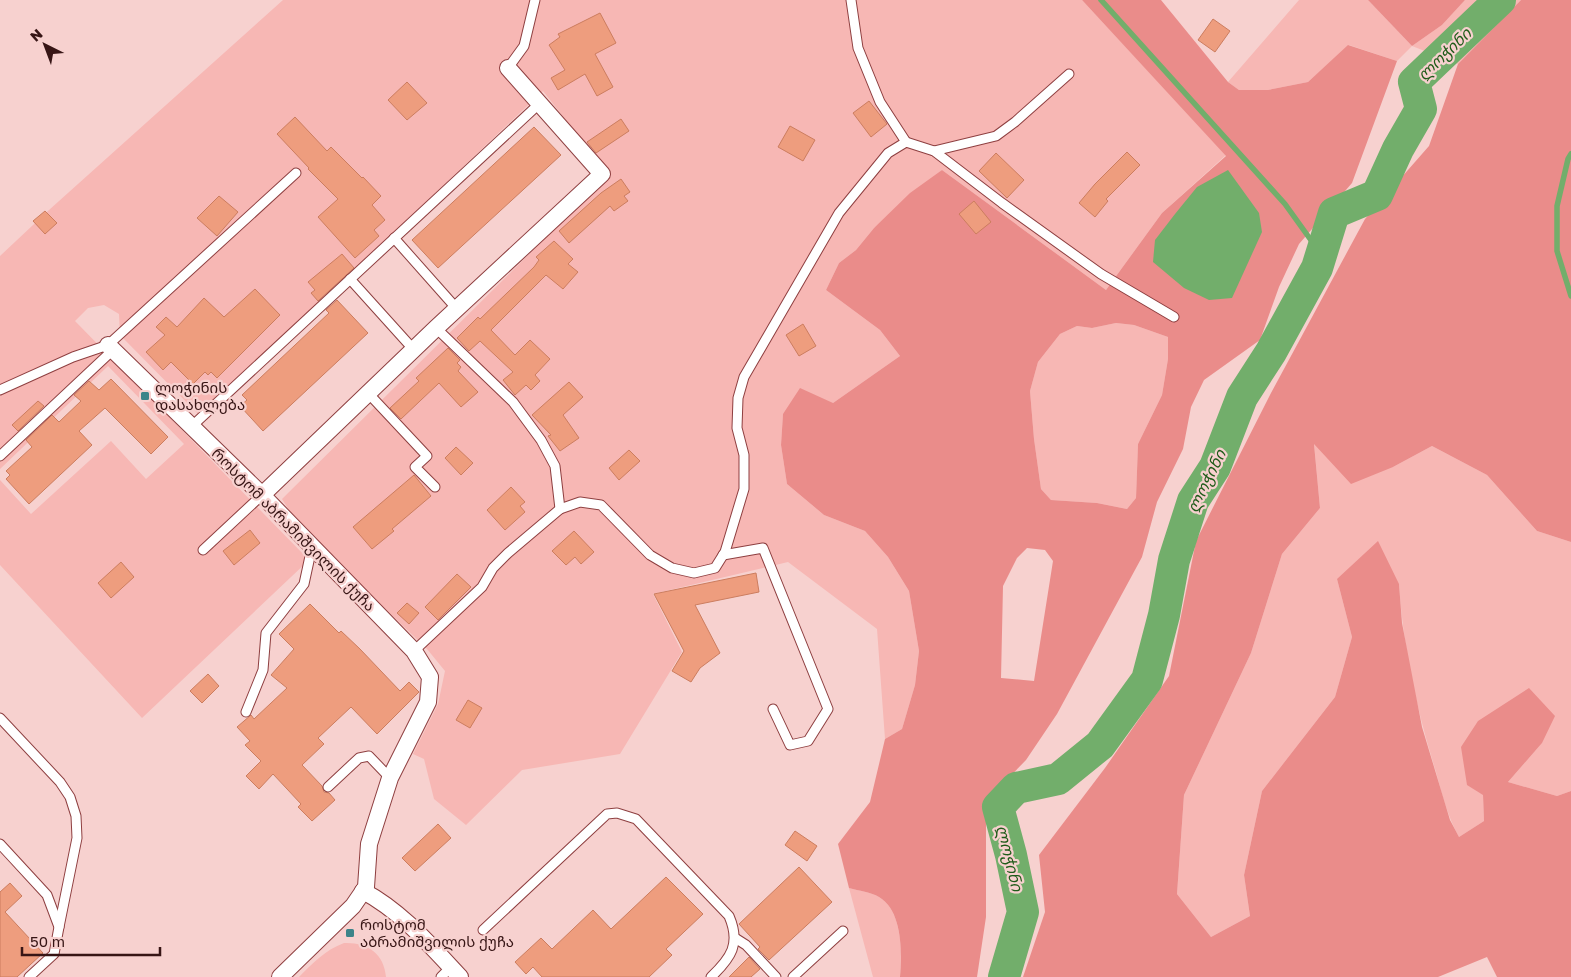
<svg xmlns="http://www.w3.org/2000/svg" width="1571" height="977" viewBox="0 0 1571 977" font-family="'Golos Text','Noto Sans Georgian',sans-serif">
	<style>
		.green { fill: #f7b7b4 }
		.forest { fill: #ea8c8a; fill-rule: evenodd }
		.water { fill: #72ae6b }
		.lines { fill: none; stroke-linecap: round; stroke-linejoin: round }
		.stream { stroke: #72ae6b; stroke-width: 5.5 }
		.river { stroke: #72ae6b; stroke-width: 32 }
		.building { fill: #ee9d7e; stroke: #cc7d5f }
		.service-casing { stroke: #8e3f40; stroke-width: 11 }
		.minor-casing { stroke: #8e3f40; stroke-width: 18 }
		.service { stroke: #fff; stroke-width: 9 }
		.minor { stroke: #fff; stroke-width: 16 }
		.poi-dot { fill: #3c8489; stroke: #f7d1cf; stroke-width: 2 }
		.labels { text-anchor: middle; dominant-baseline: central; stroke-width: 4.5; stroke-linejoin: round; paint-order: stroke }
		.poi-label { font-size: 15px; fill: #371515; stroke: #f7d1cf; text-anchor: start }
		.street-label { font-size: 15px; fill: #371515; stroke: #f7d1cf }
		.water-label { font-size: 16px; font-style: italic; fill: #1f5b19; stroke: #f7d1cf }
	</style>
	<rect width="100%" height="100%" fill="#f7d1cf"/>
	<g class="green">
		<polygon points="283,0 1082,0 1226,155 1162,213 1106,290 942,170 874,228 856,250 839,263 826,290 880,330 900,356 833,403 783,414 781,445 787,484 824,515 865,531 888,557 909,591 919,651 915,685 902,729 885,739 877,629 788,562 653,594 682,652 620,754 522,770 466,825 434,799 424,759 413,754 438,704 445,671 427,649 299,526 282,499 609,175 543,91 200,416 120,335 119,314 104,305 88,308 75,321 309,560 142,718 0,565 0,480 31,514 111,441 146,479 184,444 108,366 0,469 0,256 49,210"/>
		<polygon points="1299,0 1368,0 1412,46 1442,25 1465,0 1521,0 1458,64 1412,46 1397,61 1349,45 1308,82 1268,90 1239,90 1228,82"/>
		<polygon points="1116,323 1134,325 1168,337 1168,359 1162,395 1138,444 1136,498 1127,509 1097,503 1051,500 1041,489 1034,439 1030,391 1038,362 1060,334 1077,326 1092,328"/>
		<path d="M1314,443L1393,467L1432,446L1487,475L1537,531L1571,542V791L1557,796L1508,782L1542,743L1483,795L1484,821L1459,837C1448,817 1442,795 1436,772C1417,711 1403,648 1399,584L1337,579L1352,637L1335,697L1262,791L1244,875L1250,916L1211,937L1177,894L1184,795L1251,653L1282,554L1320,508Z"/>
		<path d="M849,888C859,891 871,892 879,897C903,911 902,954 900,977H873Z"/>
		<path d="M344,943C367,942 384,953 386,977H299C313,963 325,950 344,943Z"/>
	</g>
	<g class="forest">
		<path d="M1082,0H1161L1228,82L1239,90H1268L1308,82L1348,45L1397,61L1352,183L1299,244L1279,287L1260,340L1204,380L1191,407L1183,449L1157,502L1142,557L1057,714L1026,760L998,789L986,810V917L977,977H900C902,954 903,911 879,897C871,892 859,891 849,888L838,844L870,802L885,739L902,729L915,685L919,651L909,591L888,557L865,531L824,515L787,484L781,445L783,414L800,388L833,403L900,356L880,330L826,290L839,263L856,250L874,228L910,193L942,170L1106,290L1162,213L1226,156ZM1116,323L1134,325L1168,337V359L1162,395L1138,444L1136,498L1127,509L1097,503L1051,500L1041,489L1034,439L1030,391L1038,362L1060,334L1077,326L1092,328ZM1027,548L1045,550L1053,561L1034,681L1001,678L1003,586L1017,558Z"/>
		<polygon points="1368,0 1465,0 1442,25 1412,46"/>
		<polygon points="1521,0 1571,0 1571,542 1537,531 1487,475 1432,446 1393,467 1351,484 1314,444 1320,508 1282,554 1251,653 1184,795 1177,894 1211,937 1250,916 1244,875 1262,791 1335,697 1352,637 1337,579 1378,541 1399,584 1402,623 1422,727 1450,820 1459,837 1484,821 1483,795 1467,785 1461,747 1478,721 1529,688 1555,716 1542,743 1508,782 1557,796 1571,791 1571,977 1497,977 1487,957 1438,977 1023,977 1045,912 1039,855 1105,768 1169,676 1196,541 1271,393 1365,219 1429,146 1458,64"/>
	</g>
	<polygon class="water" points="1228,170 1259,213 1262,232 1232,298 1209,300 1184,288 1153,262 1155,240 1175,214 1197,187"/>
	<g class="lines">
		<g class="stream">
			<polyline points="1101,0 1285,204 1313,243 1317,268"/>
			<polyline points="1571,154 1568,159 1557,206 1557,251 1571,296"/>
		</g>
		<polyline class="river" points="1004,977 1023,912 1011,855 998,807 1016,788 1058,779 1100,745 1147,680 1164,615 1174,560 1193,501 1215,467 1242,397 1271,352 1317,268 1334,213 1377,195 1398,149 1421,109 1414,82 1500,0"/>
	</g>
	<g class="building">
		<polygon points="600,13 616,43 595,54 613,87 597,96 585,74 558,90 551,78 565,70 549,45 560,37 558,34"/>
		<polygon points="1213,19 1230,31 1215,52 1198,40"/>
		<polygon points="407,82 427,103 407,120 388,100"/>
		<polygon points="869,101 887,124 871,137 853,113"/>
		<polygon points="295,117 327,151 331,147 362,178 363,177 381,196 372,205 385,220 374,230 379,236 355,258 318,217 338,199 308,169 309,168 277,134"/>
		<polygon points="621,119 629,131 596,153 587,142"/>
		<polygon points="790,126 815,140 803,161 778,147"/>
		<polygon points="534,127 561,155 438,268 412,240"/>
		<polygon points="1127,152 1140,165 1106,199 1108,201 1095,217 1079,203 1095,184"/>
		<polygon points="996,153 1024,180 1007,198 979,171"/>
		<polygon points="621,179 630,192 624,196 628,201 614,211 610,206 569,243 559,231 601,193"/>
		<polygon points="219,196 238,212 217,236 197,218"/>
		<polygon points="974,201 991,222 976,234 959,214"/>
		<polygon points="45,211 57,223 45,234 33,221"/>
		<polygon points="554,241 573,259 568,264 578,272 563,289 546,275 491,330 515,355 530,340 550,359 535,375 540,381 531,390 526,385 515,395 503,380 513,372 480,341 469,351 457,338 478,317 480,319 534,267 539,260 536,257"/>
		<polygon points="342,254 354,268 318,301 311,293 315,290 308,282"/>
		<polygon points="255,289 280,315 217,378 211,372 208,375 205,372 193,384 171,362 163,370 146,352 165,335 156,327 166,317 177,327 204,298 224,317"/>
		<polygon points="337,300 368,333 263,431 240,406 247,400 242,395 329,313 326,310"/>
		<polygon points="803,324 816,346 799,356 786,335"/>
		<polygon points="448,348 460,360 457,363 461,367 458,371 478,392 461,407 439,383 401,419 390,408 419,381 416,378"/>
		<polygon points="111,379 168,437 151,454 105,408 79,431 92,445 29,504 6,479 10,475 6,471 32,447 26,440 52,415 59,422 81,401 74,395 89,381 99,390"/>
		<polygon points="569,382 583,397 563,415 579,438 560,451 548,436 551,435 532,415"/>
		<polygon points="38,401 44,406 18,431 12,425"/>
		<polygon points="456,447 473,463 461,475 445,458"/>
		<polygon points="629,450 640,461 619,480 609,468"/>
		<polygon points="414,475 431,496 392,529 394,531 372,549 353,527"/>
		<polygon points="511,487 525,502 520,506 525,512 505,530 487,510"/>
		<polygon points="250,530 260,543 234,565 223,551"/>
		<polygon points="574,531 594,552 581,564 575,557 566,565 552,551"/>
		<polygon points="121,562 134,577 111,598 98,583"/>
		<polygon points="756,573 759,592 695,605 720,653 700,668 691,682 672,671 684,651 654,594"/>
		<polygon points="457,574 471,587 438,620 425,607"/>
		<polygon points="407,603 419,613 409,624 397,613"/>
		<polygon points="310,604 339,633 341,631 360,649 400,691 409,682 419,692 377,734 351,707 318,738 324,744 302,765 322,786 324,792 329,793 335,800 312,821 298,807 301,804 273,774 259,789 246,776 261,761 245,745 250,741 237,727 251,715 254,719 287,688 271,675 294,649 279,634"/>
		<polygon points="208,674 219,686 202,703 190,691"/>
		<polygon points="468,700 482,708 470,728 456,720"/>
		<polygon points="438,824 451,838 415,871 402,858"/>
		<polygon points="795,831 817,846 807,861 785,845"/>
		<polygon points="799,867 832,902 769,960 758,949 760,947 739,924"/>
		<polygon points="666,877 703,914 666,949 672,955 649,977 542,977 533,967 526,974 515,962 541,938 552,949 593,910 611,929"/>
		<polygon points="10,883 22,896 5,912 43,953 17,977 0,977 0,892"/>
		<polygon points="749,957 760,969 751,977 729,977"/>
	</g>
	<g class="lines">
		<defs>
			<g id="service">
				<polyline points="851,0 858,48 880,102 906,142"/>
				<polyline points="508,68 524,46 535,0"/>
				<polyline points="934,151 996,136 1015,122 1069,74"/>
				<polyline points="394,238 457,309"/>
				<polyline points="350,279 414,350"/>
				<polyline points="436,328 513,402 541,440 555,466 560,509"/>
				<polyline points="0,390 73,357 108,345 296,173"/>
				<polyline points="368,393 427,456 415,467 435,487"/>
				<polyline points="191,427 539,104"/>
				<polyline points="0,456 114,349"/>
				<polyline points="203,550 262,495"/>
				<polyline points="723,555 763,548 828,709 808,741 790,745 773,709"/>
				<polyline points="414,651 482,587 493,568 508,553 560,509 580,502 601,505 650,555 672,568 694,573 715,568 725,552 744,489 744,455 737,428 738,398 744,377 839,213 888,153 906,142 934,151 1002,203 1101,274 1174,317"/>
				<polyline points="246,712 263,670 266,633 304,584 312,547"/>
				<polyline points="0,718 60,782 70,797 76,816 77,838 59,927"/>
				<polyline points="328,787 359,758 369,756 390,778"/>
				<polyline points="0,844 47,895 59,927 54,954 29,977"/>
				<path d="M483,930L607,814L617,813L636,819L729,916C741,944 731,958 711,977"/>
				<polyline points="735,938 746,945 776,977"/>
				<polyline points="441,977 451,967"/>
				<polyline points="793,977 843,931"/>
			</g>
			<g id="minor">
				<polyline points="108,345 262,495 414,651 430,677 428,702 390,778 369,844 366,887 353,906 280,977"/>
				<polyline points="262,495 436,328 602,174 508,68"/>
				<path d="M363,891C401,911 431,946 460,977"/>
			</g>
		</defs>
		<use href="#service" class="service-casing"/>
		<use href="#minor" class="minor-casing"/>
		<use href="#service" class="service"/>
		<use href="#minor" class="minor"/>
	</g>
	<g class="poi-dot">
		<rect x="140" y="391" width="10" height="10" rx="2.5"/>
		<rect x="345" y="928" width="10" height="10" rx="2.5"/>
	</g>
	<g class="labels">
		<g class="poi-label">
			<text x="155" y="387">ლოჭინის<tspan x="155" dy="17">დასახლება</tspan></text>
			<text x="360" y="924">როსტომ<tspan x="360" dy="17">აბრამიშვილის ქუჩა</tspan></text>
		</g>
		<g class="street-label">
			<text transform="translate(294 529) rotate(45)">როსტომ აბრამიშვილის ქუჩა</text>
		</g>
		<g class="water-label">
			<text transform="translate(1444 54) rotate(-44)">ლოჭინი</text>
			<text transform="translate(1206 481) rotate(-64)">ლოჭინი</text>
			<text transform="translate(1010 858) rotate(76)">ლოჭინი</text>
		</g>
	</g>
	<g transform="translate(45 45) rotate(318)" stroke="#f7d1cf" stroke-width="4" paint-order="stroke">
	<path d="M0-4L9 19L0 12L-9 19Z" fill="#371515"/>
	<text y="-8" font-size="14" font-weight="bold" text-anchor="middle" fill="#371515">N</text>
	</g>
	<path d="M22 947v8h138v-8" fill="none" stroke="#371515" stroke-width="2.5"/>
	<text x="30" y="947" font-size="15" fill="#371515" stroke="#f7d1cf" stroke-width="4" paint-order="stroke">50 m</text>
</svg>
